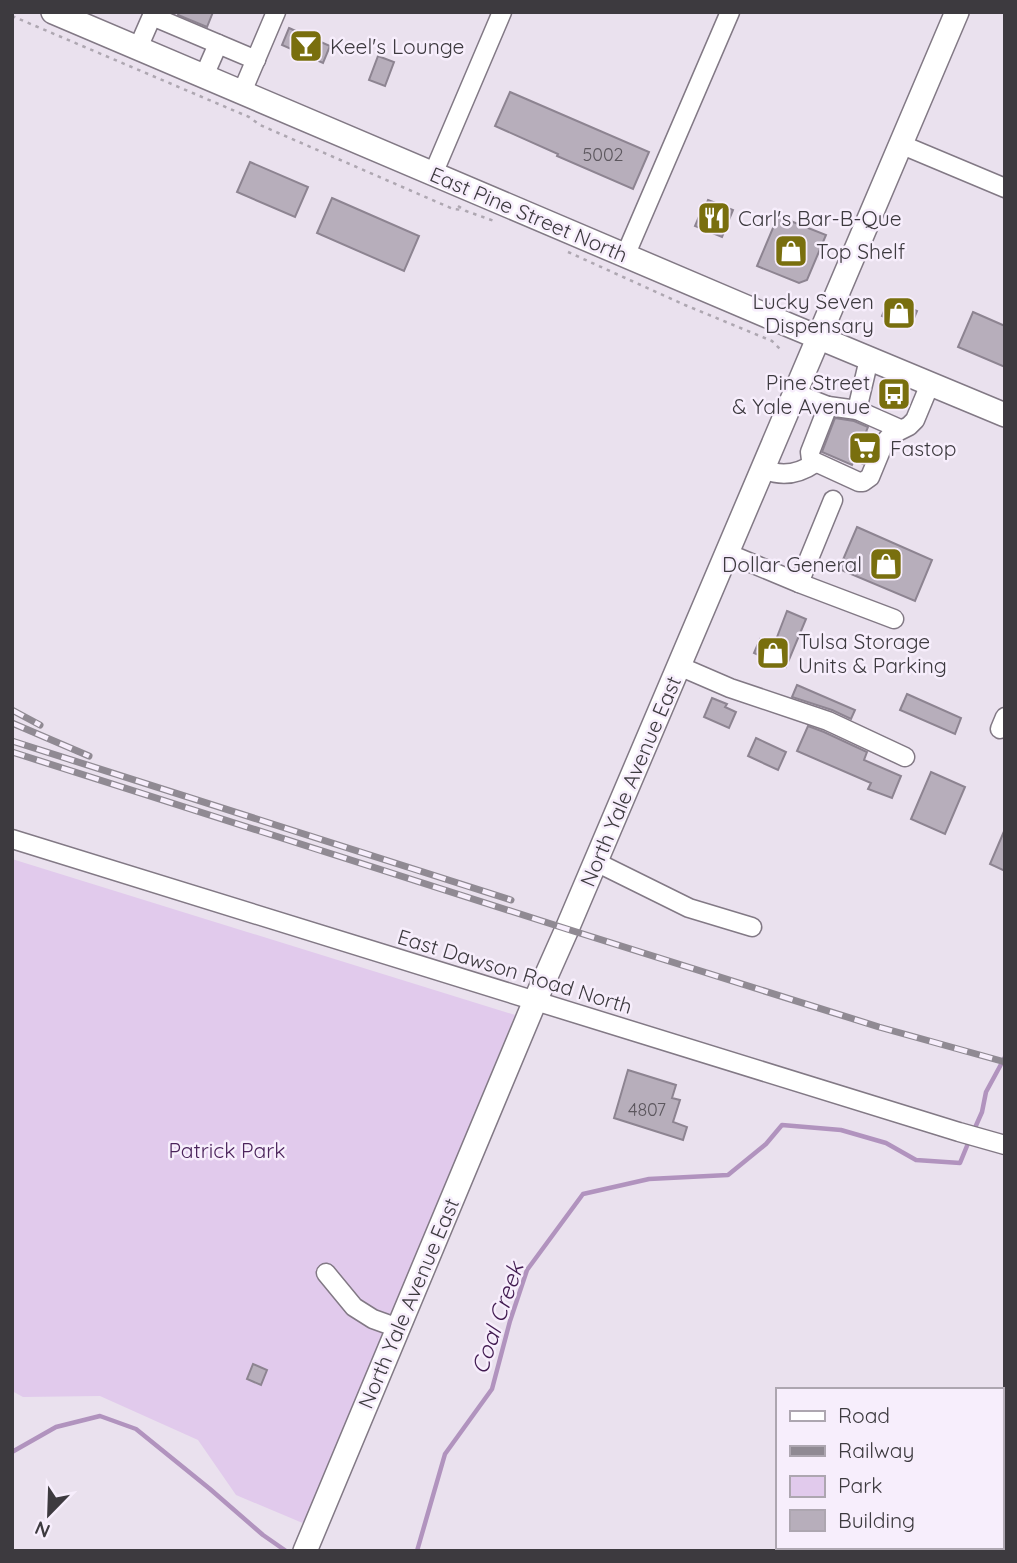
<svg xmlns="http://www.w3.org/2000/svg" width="1017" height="1563" viewBox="0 0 1017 1563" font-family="Quicksand,sans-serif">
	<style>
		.green { fill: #e1caec }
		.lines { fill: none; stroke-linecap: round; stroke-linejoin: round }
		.stream { stroke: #b193be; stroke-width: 4.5 }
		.building { fill: #b7aebb; stroke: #8d8491; stroke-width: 2 }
		.minor-casing { stroke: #827985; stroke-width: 21 }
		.major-casing { stroke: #827985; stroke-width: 26 }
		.path { stroke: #aea7b1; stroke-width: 2.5; stroke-dasharray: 3.5 5; stroke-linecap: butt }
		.minor { stroke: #fff; stroke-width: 18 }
		.major { stroke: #fff; stroke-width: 23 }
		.rail-casing { stroke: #908a93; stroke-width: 7 }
		.rail { stroke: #f7eefc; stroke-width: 4.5; stroke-dasharray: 13; stroke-linecap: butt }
		.labels { text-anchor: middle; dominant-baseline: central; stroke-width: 5; stroke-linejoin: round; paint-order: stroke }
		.number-label { font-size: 18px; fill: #5c575e }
		.poi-label { font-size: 21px; fill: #3d3a3f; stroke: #f7eefc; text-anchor: start }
		.street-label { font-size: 21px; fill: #3d3a3f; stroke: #f7eefc }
		.park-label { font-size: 21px; fill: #4b245b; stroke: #f7eefc }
		.water-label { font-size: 23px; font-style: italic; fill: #411a50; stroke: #f7eefc }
	</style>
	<rect width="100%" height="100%" fill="#eae1ee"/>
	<polygon class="green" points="12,859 515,1015 305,1524 236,1495 198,1440 100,1396 23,1397 12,1391"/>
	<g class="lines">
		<g class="stream">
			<polyline points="974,1130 982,1112 986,1092 1005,1057"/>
			<polyline points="12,1452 56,1427 100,1416 136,1429 210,1489 263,1535 286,1551"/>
			<polyline points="417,1551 445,1454 492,1389 510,1321 527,1270 583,1194 649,1179 728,1175 766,1144 782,1125 841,1130 886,1143 916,1160 960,1163 969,1141"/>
		</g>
	</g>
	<g class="building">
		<polygon points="179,12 213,12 207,27 178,15"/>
		<polygon points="289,28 330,46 323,63 282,45"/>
		<polygon points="378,56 394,62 385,86 369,80"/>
		<polygon points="510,92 649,152 633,189 557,156 558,154 495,126"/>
		<polygon points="250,162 308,187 295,217 237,192"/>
		<polygon points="332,198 419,236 404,271 317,233"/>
		<polygon points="708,200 733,210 722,237 695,226 703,207 705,208"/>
		<polygon points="778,216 826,235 807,280 799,283 757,266"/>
		<polygon points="889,299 917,311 910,328 882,316"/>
		<polygon points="973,312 1005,326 1005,367 958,347"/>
		<polygon points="835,418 854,421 868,427 866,432 875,436 863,464 854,460 852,465 822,452"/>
		<polygon points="857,527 932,560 915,601 839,569"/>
		<polygon points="787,611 806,619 786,667 754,653 760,639 774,645"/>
		<polygon points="797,685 855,710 851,719 832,710 792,697"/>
		<polygon points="907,694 961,718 955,734 900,710"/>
		<polygon points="712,698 727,704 725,707 736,712 729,728 704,717"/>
		<polygon points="808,726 824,732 867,752 864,760 901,776 892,798 868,789 871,783 797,751"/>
		<polygon points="756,738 786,752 778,770 748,756"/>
		<polygon points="931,772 965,787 945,834 911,819"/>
		<polygon points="1005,829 1005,871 990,864"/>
		<polygon points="628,1070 676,1085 672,1098 680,1100 673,1122 687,1127 683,1140 614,1118"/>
		<polygon points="253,1364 267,1370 261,1385 247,1379"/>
	</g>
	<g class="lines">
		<defs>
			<g id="minor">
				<polyline points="138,48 152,16 256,60"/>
				<polyline points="204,76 218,44"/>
				<polyline points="242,92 276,12"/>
				<polyline points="900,144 1005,188"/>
				<polyline points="433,174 502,12"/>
				<polyline points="625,256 730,12"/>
				<polyline points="795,393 828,406 810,452 811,460 859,482 863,482 870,477 884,443 891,435 909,426 915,420 930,384"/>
				<polyline points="828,406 857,410 900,429"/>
				<polyline points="857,410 869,359"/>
				<path d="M763,469C781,477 799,474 815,463"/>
				<polyline points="727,553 799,583 894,619"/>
				<polyline points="799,583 833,500"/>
				<polyline points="679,666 730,688 828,721 905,757"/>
				<polyline points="1000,729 1005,717"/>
				<polyline points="12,839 959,1132 1005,1145"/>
				<polyline points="596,862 689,908 752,927"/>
				<polyline points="326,1273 354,1307 373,1319 398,1328"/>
			</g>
			<g id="major">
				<polyline points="53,12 791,326 1005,415"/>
				<polyline points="305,1551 535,1001 567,929 957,12"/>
			</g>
		</defs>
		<use href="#minor" class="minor-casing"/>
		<use href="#major" class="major-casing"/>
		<g class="path">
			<polyline points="12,16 249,117 260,125 453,209 463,210"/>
			<polyline points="458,206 466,211 497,222"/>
			<polyline points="568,252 685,305 772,341 782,351"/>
		</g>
		<use href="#minor" class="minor"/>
		<use href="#major" class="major"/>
		<defs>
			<g id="rail">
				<polyline points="12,710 40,725"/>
				<polyline points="12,723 89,756"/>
				<polyline points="12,741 511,900"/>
				<polyline points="12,752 567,929 879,1027 1005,1062"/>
			</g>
		</defs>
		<use href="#rail" class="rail-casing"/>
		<use href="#rail" class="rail"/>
	</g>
	<defs>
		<symbol id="bar-square" viewBox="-11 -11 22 22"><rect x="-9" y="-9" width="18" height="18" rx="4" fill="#796f0e" stroke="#f7eefc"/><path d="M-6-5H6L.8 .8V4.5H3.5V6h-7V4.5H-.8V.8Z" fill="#fff"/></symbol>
		<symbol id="restaurant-square" viewBox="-11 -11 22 22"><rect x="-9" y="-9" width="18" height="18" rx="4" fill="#796f0e" stroke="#f7eefc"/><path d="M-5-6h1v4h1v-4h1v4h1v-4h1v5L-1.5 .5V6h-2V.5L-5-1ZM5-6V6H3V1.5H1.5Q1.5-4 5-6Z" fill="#fff"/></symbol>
		<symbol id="shop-square" viewBox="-11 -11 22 22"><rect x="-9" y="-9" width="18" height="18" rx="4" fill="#796f0e" stroke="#f7eefc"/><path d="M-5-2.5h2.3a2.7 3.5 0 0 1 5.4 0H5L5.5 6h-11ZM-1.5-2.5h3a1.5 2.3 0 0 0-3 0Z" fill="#fff"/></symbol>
		<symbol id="bus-square" viewBox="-11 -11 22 22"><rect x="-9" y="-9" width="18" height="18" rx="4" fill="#796f0e" stroke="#f7eefc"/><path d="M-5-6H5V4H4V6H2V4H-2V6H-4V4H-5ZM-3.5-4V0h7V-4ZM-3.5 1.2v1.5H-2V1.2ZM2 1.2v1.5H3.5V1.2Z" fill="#fff"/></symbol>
		<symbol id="supermarket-square" viewBox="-11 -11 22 22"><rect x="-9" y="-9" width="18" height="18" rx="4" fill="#796f0e" stroke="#f7eefc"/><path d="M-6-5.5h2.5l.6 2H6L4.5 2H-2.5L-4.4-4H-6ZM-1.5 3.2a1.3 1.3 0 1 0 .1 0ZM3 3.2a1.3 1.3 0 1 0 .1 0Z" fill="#fff"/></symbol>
	</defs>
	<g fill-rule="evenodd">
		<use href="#bar-square" x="287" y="27" width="38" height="38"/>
		<use href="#restaurant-square" x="695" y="199" width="38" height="38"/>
		<use href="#shop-square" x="772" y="232" width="38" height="38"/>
		<use href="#shop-square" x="880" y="294" width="38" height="38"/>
		<use href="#bus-square" x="875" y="375" width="38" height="38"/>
		<use href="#supermarket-square" x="846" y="429" width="38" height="38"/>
		<use href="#shop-square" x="867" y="545" width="38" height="38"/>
		<use href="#shop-square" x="754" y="634" width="38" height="38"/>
	</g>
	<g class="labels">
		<g class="number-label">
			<text x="603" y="154">5002</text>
			<text x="647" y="1109">4807</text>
		</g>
		<g class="poi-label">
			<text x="330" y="46">Keel's Lounge</text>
			<text x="738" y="218">Carl's Bar-B-Que</text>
			<text x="816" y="251">Top Shelf</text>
			<text x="874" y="301" text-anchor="end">Lucky Seven<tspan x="874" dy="24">Dispensary</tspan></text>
			<text x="870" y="382" text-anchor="end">Pine Street<tspan x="870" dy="24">&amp; Yale Avenue</tspan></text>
			<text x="890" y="448">Fastop</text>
			<text x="862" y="564" text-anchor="end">Dollar General</text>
			<text x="798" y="641">Tulsa Storage<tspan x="798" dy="24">Units &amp; Parking</tspan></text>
		</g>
		<g class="street-label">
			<text transform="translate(529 214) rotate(23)">East Pine Street North</text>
			<text transform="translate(630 781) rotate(-67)">North Yale Avenue East</text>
			<text transform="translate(515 971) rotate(17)">East Dawson Road North</text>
			<text transform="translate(408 1303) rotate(-67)">North Yale Avenue East</text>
		</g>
		<g class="park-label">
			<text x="227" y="1150">Patrick Park</text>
		</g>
		<g class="water-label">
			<text transform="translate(497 1318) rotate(-71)">Coal Creek</text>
		</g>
	</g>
	<rect width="1017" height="1563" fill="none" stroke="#3d3a3f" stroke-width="28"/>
	<rect x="776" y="1388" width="228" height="161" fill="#f7eefc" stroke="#ada6b0" stroke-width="2"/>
	<rect x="790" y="1411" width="35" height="10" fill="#ffffff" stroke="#ada6b0" stroke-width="2"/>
	<text x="838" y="1423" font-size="21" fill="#3d3a3f">Road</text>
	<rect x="790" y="1446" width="35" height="10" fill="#908a93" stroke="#ada6b0" stroke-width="2"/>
	<text x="838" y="1458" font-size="21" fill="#3d3a3f">Railway</text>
	<rect x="790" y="1476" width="35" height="21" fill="#e1caec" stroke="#ada6b0" stroke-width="2"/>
	<text x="838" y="1493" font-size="21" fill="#3d3a3f">Park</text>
	<rect x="790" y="1510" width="35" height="21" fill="#b7aebb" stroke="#ada6b0" stroke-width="2"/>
	<text x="838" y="1528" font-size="21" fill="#3d3a3f">Building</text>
	<g transform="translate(49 1514) rotate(203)" stroke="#f7eefc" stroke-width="5" paint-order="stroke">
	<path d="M0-5L12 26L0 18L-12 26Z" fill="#3d3a3f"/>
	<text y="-10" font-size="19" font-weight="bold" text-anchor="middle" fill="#3d3a3f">N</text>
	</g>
</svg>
